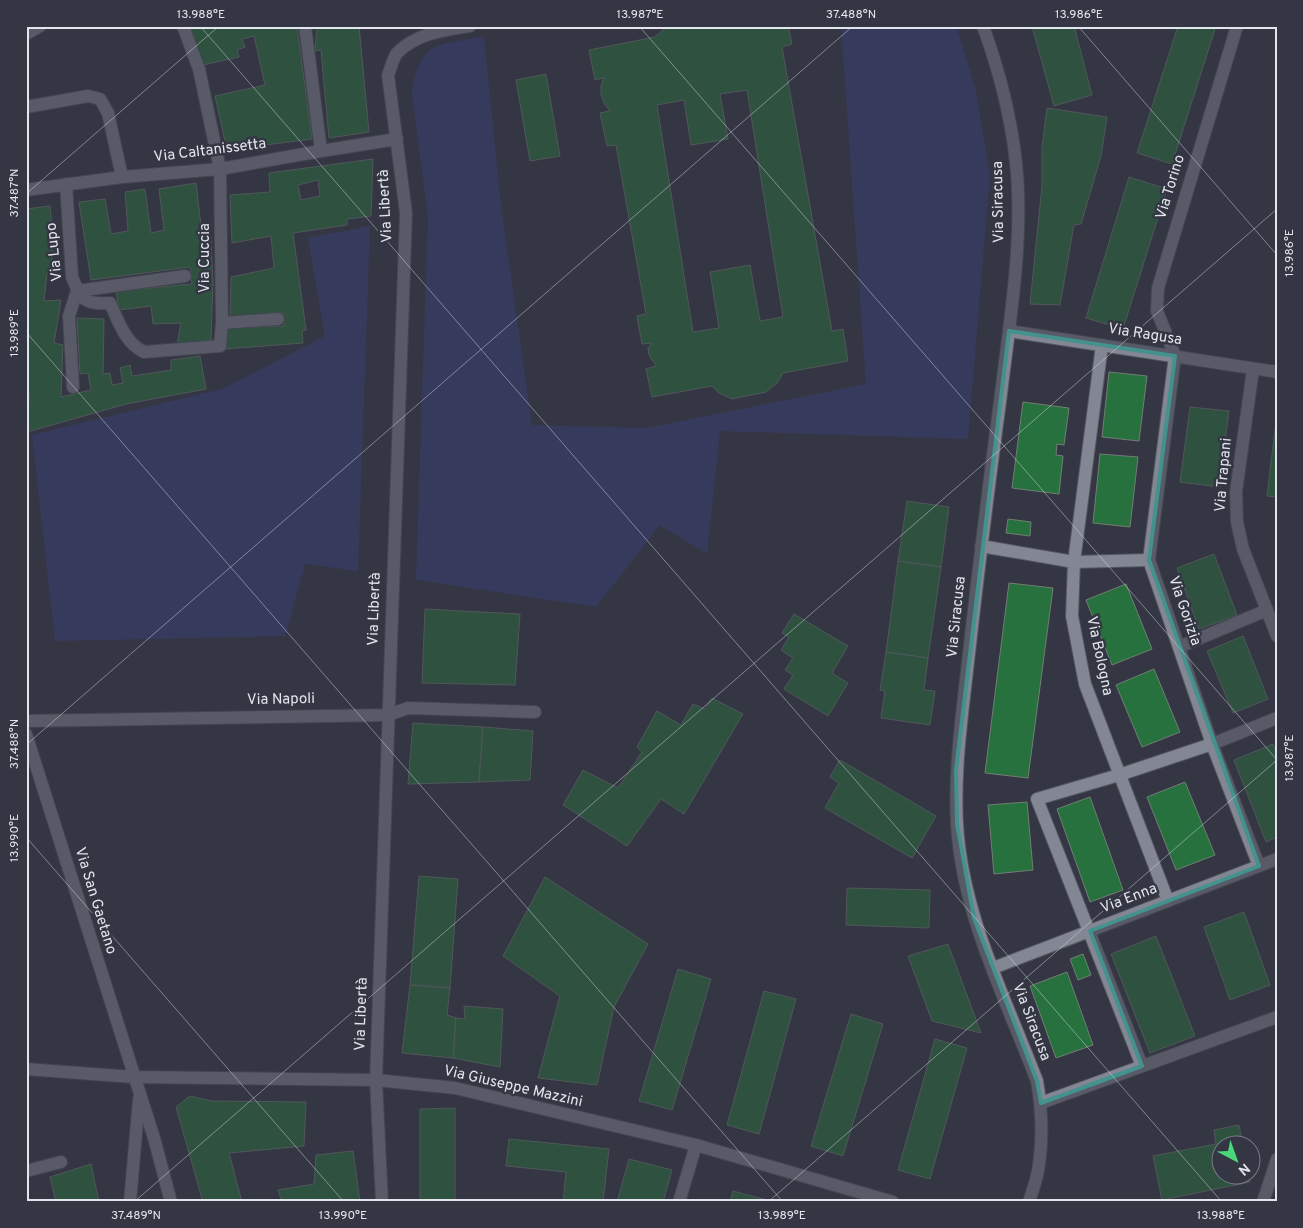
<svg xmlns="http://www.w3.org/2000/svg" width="1303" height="1228" viewBox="0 0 1303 1228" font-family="Overpass,sans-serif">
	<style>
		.green { fill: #393f7b }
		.building { fill: #26713d; stroke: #727e74; fill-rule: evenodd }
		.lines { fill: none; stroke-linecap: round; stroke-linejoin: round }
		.minor-casing { stroke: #545660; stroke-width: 14 }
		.minor { stroke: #838693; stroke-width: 12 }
		.marked { fill: none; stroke: #44928e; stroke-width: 4; stroke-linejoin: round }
		.ticks { fill: none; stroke: #e3e5ed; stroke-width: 1; stroke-opacity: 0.45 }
		.labels { text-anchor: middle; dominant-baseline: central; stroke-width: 5; stroke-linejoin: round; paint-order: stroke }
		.street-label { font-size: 15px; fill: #e3e5ed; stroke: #343743 }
		.neatline { fill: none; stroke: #e3e5ed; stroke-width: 2 }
		.ticks-label { font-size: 12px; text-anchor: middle; fill: #e3e5ed }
	</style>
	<rect width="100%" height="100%" fill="#343743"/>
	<g class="green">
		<path d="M841,26H956L975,87L990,175L968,439L720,431L707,554L660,525L596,607L416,580L428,216L412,95C417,42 439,44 484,37L501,206L532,425L647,428L866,384Z"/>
		<polygon points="370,226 358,571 305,564 285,636 55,641 32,435 222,389 325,336 308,238"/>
	</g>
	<g class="building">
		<polygon points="190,26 297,26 312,139 227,150 215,96 265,85 254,36 242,39 245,47 237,50 239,57 203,65"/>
		<polygon points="309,26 359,26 369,132 329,138 321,50 315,51 317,28 309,28"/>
		<path d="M667,26H788L792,44L782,47L832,331L843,329L848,361L783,373L777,383L766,392L732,399L719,393L712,386L652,397L646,369L656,366L649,355L648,348L652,343L642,344L637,316L646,314L616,145L607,146L600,113L610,111L604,103L601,94V86L604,78L595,80L589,50L655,37ZM747,90L783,317L760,321L750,265L710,272L719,328L693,332L657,105L684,100L691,145L728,139L720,94Z"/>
		<polygon points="1032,26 1074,26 1092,95 1054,106"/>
		<polygon points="1178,26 1216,26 1172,164 1137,153"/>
		<polygon points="546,74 560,156 530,161 516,80"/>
		<polygon points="1047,108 1107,117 1101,156 1081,224 1074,225 1060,305 1030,304 1042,186 1042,147"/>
		<path d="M373,159L371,216L347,219V225L293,233L306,330L302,331L303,343L225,349L226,328L284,326L283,312L230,317L231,277L274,268L271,236L232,243L230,195L270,192L269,173ZM318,180L320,196L301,200L298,185Z"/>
		<polygon points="1129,177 1167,189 1123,329 1086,318"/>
		<polygon points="196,183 201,226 210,225 213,281 211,340 177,345 181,323 153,324 151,306 119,310 116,291 192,284 190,267 91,280 79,202 105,199 111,234 128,231 125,192 145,189 151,233 164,230 159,189"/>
		<polygon points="50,206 53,235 52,272 47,274 44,301 61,300 54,343 63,345 61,397 91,390 88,373 80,374 77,318 104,319 103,374 110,373 112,385 123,383 120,368 130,365 132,376 171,370 171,360 200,356 206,389 126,404 27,432 28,471 26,471 26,401 30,401 28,386 26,386 26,209"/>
		<polygon points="1109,372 1147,376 1139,441 1102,437"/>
		<polygon points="1023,402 1069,408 1064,445 1057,444 1056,455 1063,456 1059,494 1012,488"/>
		<polygon points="1190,407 1229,411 1219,487 1180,482"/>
		<polygon points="1276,421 1277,421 1277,497 1267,496"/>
		<polygon points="1100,454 1138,457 1130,527 1093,523"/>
		<polygon points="907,501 949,507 941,567 898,561"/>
		<polygon points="1008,519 1031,522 1030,536 1006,533"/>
		<polygon points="1214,554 1237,615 1199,629 1177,568"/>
		<polygon points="898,561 941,567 928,658 886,652"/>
		<polygon points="1009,583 1053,588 1028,778 985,773"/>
		<polygon points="1126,584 1152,649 1112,665 1086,600"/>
		<polygon points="425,609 520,614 515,685 422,683"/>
		<polygon points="794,614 848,646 832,673 848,683 828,716 784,689 793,675 785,670 793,658 781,650 789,637 782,633"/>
		<polygon points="1243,636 1268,699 1233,713 1207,651"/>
		<polygon points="886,652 928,658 924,690 935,691 930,725 881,718 885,691 880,690"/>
		<polygon points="1154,669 1180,732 1142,747 1116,685"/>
		<polygon points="712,698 743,714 684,814 661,799 627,846 563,805 583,770 618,788 642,752 637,747 657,711 681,725 693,704 705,709"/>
		<polygon points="413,723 483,727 479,782 408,784"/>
		<polygon points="483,727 533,731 530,780 479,782"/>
		<polygon points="1273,744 1277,754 1277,837 1266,842 1234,760"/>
		<polygon points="840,760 936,816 912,858 825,808 839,783 830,777"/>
		<polygon points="1185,782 1215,855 1176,870 1147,797"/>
		<polygon points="1090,797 1123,890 1090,902 1057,809"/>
		<polygon points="1027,802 1033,870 994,874 988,805"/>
		<polygon points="419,876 458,879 450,988 410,985"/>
		<polygon points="545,877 648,944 614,1007 597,1085 538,1078 560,996 503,956"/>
		<polygon points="847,888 930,890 929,928 846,925"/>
		<polygon points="1244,912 1270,985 1230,1000 1204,927"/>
		<polygon points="1156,936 1195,1036 1150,1053 1111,954"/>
		<polygon points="948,944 981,1033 932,1021 908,956"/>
		<polygon points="1083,954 1091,975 1078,980 1070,959"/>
		<polygon points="678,969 711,979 672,1110 639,1101"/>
		<polygon points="1067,972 1093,1045 1056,1058 1030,986"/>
		<polygon points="410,985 450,988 447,1015 456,1018 453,1058 402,1053"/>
		<polygon points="764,991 796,999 759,1134 727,1125"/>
		<polygon points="464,1006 503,1009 500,1067 453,1058 456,1018 465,1019"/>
		<polygon points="851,1014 883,1024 843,1156 811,1146"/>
		<polygon points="935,1039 967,1048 930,1179 898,1170"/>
		<polygon points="190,1096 211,1101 306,1102 304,1146 229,1153 242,1202 203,1202 176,1107"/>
		<polygon points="455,1108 455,1202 420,1202 420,1109"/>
		<polygon points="1239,1125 1243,1146 1220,1146 1220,1176 1249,1176 1250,1182 1162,1200 1153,1156 1216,1144 1214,1130"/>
		<polygon points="509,1139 609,1149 603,1202 563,1202 566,1172 506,1166"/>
		<polygon points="353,1151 360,1202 282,1202 278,1190 314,1184 316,1155"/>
		<polygon points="629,1159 672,1170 663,1202 617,1202"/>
		<polygon points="91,1164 99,1202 56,1202 50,1177"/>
		<polygon points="733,1191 767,1200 767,1202 730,1202"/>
	</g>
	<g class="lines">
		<defs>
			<g id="minor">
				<polyline points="305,26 321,151"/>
				<path d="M983,26C999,70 1011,116 1016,163C1024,239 1010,318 1001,394C989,483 978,573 968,662C962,716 954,770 957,824C962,914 1005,997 1037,1081C1042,1110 1043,1142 1038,1171C1036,1182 1032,1192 1029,1202"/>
				<polyline points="1237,26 1158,288 1157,311 1175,356 1149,560 1212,744 1259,866"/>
				<polyline points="26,34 40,26"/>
				<polyline points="26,107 88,96 100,99 108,113 122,177"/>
				<path d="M66,184L72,277C81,300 85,305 110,303C119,322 125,343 144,352L220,346L222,323L220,169L199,69L183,26"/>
				<polyline points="26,190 122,177 220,169 321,151 397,139"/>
				<polyline points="222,323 278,319"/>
				<polyline points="1009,331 1277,372"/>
				<polyline points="1102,345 1074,562 1072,616 1085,684 1168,901"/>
				<polyline points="1253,369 1236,492 1237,522 1243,549 1277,636"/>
				<polyline points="73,387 69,316 77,291 185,276"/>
				<polyline points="981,546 1074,562 1149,560"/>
				<polyline points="1179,647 1267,610"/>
				<polyline points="26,721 388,715 408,708 535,712"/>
				<polyline points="26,734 154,1138 171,1202"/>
				<polyline points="993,968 1277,859"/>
				<polyline points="1142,1066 1037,799 1119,775 1212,744 1277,718"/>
				<polyline points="26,1069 133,1077 376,1080 455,1088 696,1145 893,1202"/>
				<polyline points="1041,1103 1277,1017"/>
				<polyline points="26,1171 61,1162"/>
				<polyline points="130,1202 139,1099"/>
				<path d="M382,1202L376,1080L406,213L388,75C391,68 393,58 397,53C417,33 444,30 470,26"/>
				<polyline points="679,1202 696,1145"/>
				<polyline points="1263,1202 1277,1159"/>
			</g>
		</defs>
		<use href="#minor" class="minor-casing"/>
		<use href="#minor" class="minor"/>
	</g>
	<path d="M0 0H1303V1228H0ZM1009,331L1175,356L1149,560L1259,866L1090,931L1142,1066L1041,1103L1037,1081L974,918L957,824L956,770Z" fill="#343743" fill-opacity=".55" fill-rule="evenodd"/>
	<path class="marked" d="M1009,331L1175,356L1149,560L1259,866L1090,931L1142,1066L1041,1103L1037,1081L974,918L957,824L956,770Z"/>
	<path class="ticks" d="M200,26L1222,1202M639,26L1277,760M1078,26L1277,255M26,194L219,26M26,332L783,1202M26,745L853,26M26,837L344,1202M134,1202L1277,209M768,1202L1277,760"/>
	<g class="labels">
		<g class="street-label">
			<text transform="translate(210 151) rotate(-7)">Via Caltanissetta</text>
			<text transform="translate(1171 187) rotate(-73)">Via Torino</text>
			<text transform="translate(999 202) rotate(-91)">Via Siracusa</text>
			<text transform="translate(386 206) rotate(-93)">Via Libertà</text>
			<text transform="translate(55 252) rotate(-96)">Via Lupo</text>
			<text transform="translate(205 258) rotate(-90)">Via Cuccia</text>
			<text transform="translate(1145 335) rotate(9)">Via Ragusa</text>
			<text transform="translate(1224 475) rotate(-85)">Via Trapani</text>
			<text transform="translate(375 609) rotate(-88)">Via Libertà</text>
			<text transform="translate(1184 611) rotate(71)">Via Gorizia</text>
			<text transform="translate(957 617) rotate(-84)">Via Siracusa</text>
			<text transform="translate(1099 656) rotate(78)">Via Bologna</text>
			<text transform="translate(281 700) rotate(-1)">Via Napoli</text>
			<text transform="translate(1129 899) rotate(-21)">Via Enna</text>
			<text transform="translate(95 901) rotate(73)">Via San Gaetano</text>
			<text transform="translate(362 1014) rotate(-88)">Via Libertà</text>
			<text transform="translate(1031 1022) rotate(69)">Via Siracusa</text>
			<text transform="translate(513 1087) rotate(13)">Via Giuseppe Mazzini</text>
		</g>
	</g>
	<rect width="1303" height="1228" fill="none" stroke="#343743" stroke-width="55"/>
	<g transform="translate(1236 1160) rotate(139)"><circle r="24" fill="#343743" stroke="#7a7d87"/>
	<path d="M0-4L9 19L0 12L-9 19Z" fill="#4bd677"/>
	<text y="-8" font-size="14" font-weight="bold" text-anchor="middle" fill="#e3e5ed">N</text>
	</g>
	<rect x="28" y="28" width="1248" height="1172" class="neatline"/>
	<g class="ticks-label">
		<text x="201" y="18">13.988°E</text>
		<text x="640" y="18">13.987°E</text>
		<text x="851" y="18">37.488°N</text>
		<text x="1079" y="18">13.986°E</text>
		<text transform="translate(14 193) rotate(-90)" y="4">37.487°N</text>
		<text transform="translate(1289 253) rotate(-90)" y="4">13.986°E</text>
		<text transform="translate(14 333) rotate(-90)" y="4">13.989°E</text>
		<text transform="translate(14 744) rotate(-90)" y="4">37.488°N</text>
		<text transform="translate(1289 758) rotate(-90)" y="4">13.987°E</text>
		<text transform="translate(14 838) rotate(-90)" y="4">13.990°E</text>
		<text x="136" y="1219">37.489°N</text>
		<text x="343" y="1219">13.990°E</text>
		<text x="782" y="1219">13.989°E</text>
		<text x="1221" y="1219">13.988°E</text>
	</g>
</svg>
